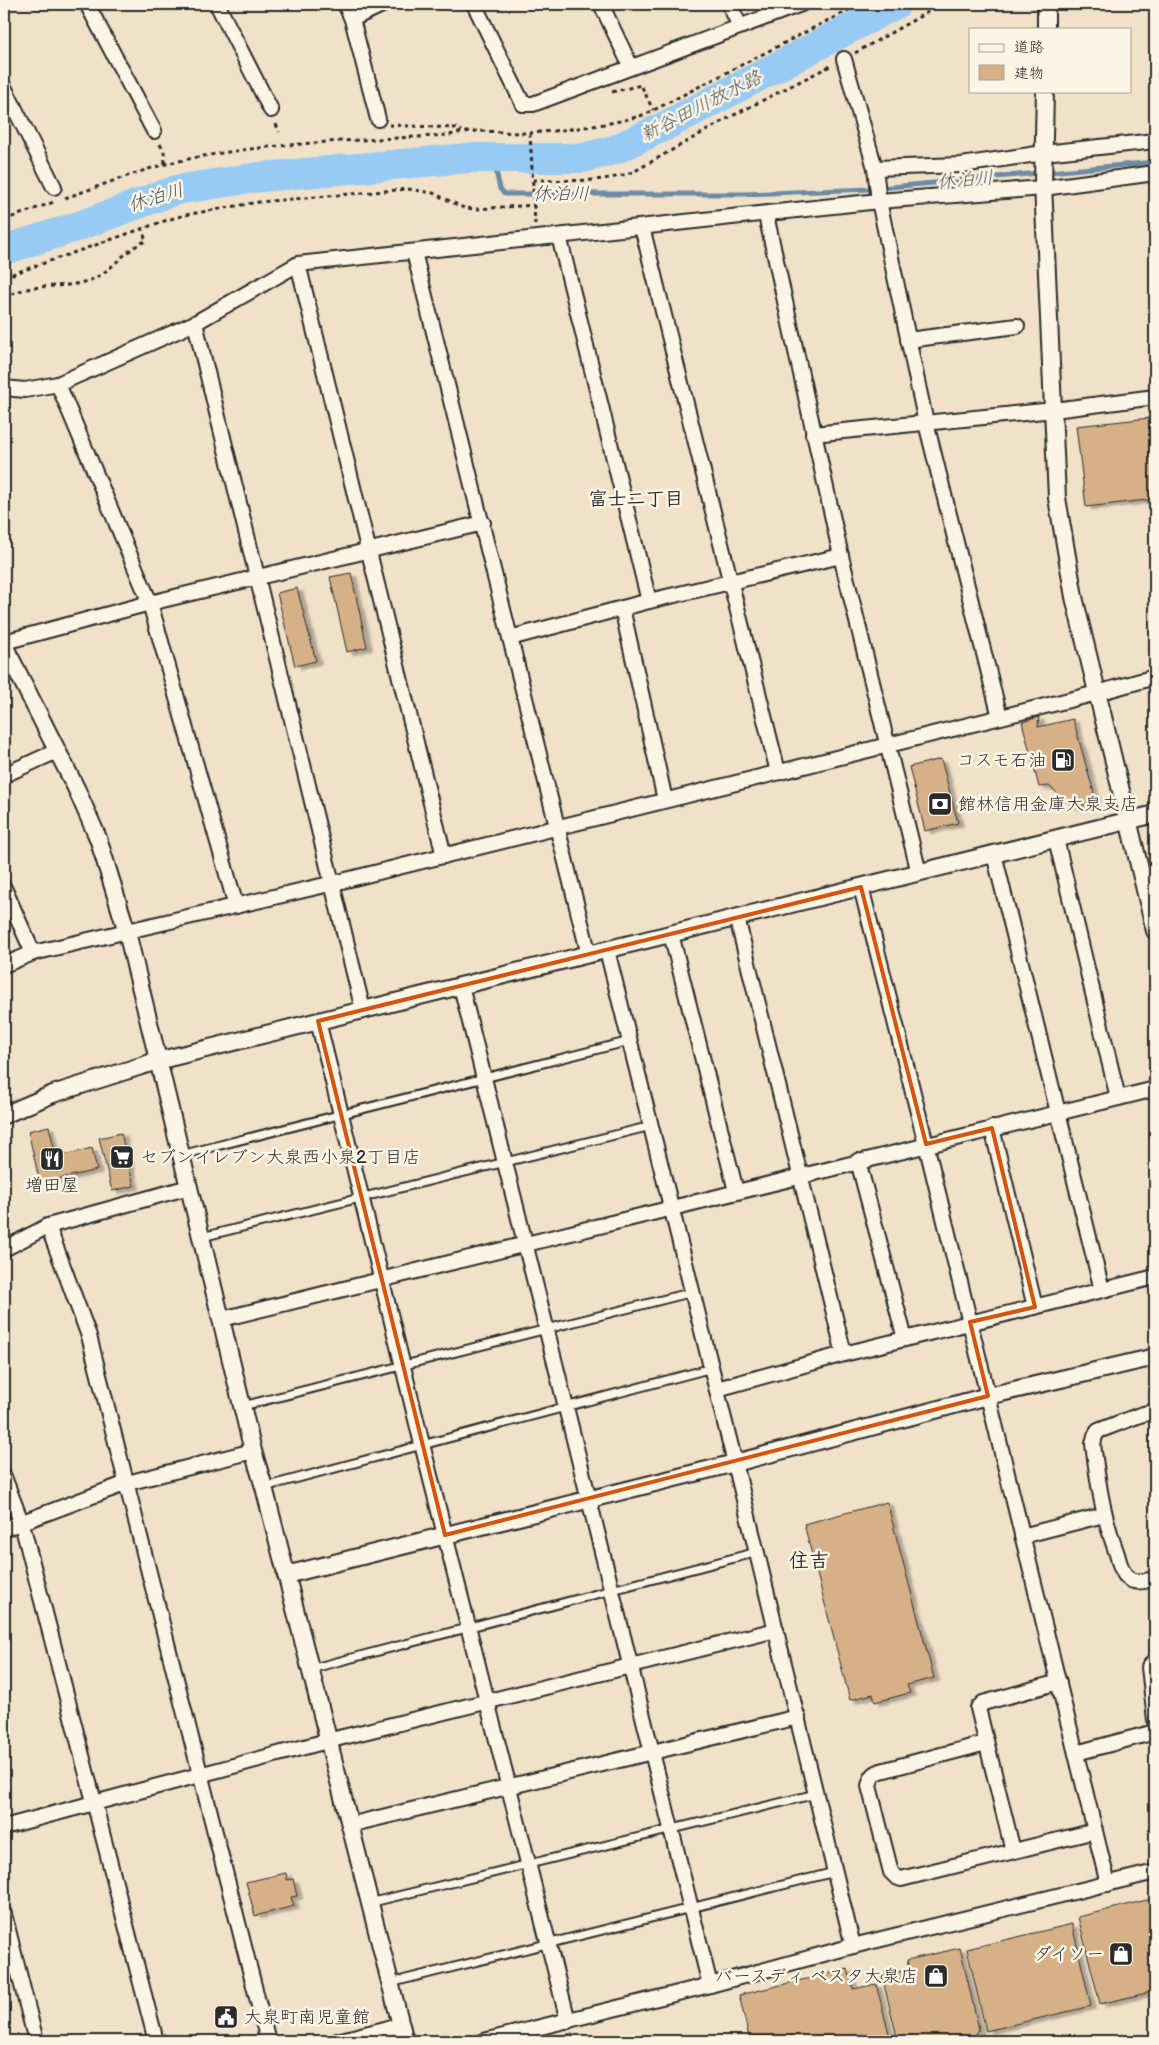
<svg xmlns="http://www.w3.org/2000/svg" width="1159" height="2045" viewBox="0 0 1159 2045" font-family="'Balsamiq Sans','Klee One',sans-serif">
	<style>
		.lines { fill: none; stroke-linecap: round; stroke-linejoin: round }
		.stream { stroke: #6c8ba4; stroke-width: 5 }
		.river { stroke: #97cbf4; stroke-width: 30 }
		.building { fill: #d6b188; stroke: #2b2b2b; filter: url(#shadow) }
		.service-casing { stroke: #2b2b2b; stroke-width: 11 }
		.minor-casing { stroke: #2b2b2b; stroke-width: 18 }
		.tertiary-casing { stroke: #2b2b2b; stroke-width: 20 }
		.path { stroke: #2b2b2b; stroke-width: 3; stroke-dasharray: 4 4; stroke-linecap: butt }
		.service { stroke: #fcf5e5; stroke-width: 7 }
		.minor { stroke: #fcf5e5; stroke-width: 14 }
		.tertiary { stroke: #fcf5e5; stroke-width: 16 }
		.marked { fill: none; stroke: #d5540f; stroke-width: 4; stroke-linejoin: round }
		.labels { text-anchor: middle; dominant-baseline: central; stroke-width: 5; stroke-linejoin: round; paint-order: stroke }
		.poi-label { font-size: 18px; fill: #2b2b2b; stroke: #fcf5e5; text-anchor: end }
		.water-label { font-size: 19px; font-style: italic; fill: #46535d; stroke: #fcf5e5 }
		.neighbourhood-label { font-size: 19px; font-weight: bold; fill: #2b2b2b; stroke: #fcf5e5 }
		.quarter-label { font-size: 20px; font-weight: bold; fill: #2b2b2b; stroke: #fcf5e5 }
	</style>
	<defs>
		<filter id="shadow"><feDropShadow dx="5.5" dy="3" stdDeviation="1" flood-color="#0004"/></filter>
	</defs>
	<rect width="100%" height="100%" fill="#f1e1c9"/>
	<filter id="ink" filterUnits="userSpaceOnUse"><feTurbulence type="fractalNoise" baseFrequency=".02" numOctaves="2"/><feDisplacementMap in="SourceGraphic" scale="10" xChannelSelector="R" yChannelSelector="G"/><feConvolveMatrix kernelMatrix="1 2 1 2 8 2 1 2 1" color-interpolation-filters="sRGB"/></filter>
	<g filter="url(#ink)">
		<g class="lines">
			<polyline class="stream" points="493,158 500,189 505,194 744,194 870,189 1155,162"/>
			<polyline class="river" points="4,250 76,227 176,190 252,178 467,158 583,158 614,150 663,127 896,4"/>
		</g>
		<g class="building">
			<polygon points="1150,418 1155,461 1155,499 1086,507 1076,426"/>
			<polygon points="351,573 367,647 347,652 330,577"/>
			<polygon points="297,588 316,661 295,666 277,593"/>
			<polygon points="1039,717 1038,727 1073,719 1095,797 1090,803 1074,808 1049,786 1039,787 1022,722"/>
			<polygon points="941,759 958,823 925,831 909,767"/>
			<polygon points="49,1126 56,1157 92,1148 97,1170 40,1183 28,1131"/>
			<polygon points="121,1133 134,1186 112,1191 99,1138"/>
			<polygon points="887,1502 934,1678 907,1685 910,1693 875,1702 873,1694 850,1700 804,1524"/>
			<polygon points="286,1873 287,1880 293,1879 297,1896 291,1897 294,1906 255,1916 246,1882"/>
			<polygon points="1155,1898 1155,1991 1100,2004 1078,1917"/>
			<polygon points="1072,1924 1091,2006 986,2031 967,1949"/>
			<polygon points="960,1948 979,2029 973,2039 964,2041 898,2041 882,1976 909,1969 907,1960"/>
			<polygon points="848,1969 853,1989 876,1984 891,2041 750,2041 739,1995"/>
			<polygon points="573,2033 575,2041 535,2041"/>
		</g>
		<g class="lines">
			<defs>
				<g id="service">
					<polyline points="181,1155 630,1041"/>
					<polyline points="202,1237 651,1126"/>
					<polyline points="243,1406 693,1292"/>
					<polyline points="264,1487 712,1368"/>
					<polyline points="310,1669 757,1552"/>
					<polyline points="369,1903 816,1794"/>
					<polyline points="390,1983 835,1872"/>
				</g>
				<g id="minor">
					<polyline points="87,4 154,131"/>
					<polyline points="217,4 271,110"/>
					<polyline points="345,4 352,19 384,4"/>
					<polyline points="474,4 523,104 533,104 801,4"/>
					<polyline points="601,4 631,67"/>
					<polyline points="729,4 737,20"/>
					<polyline points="352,19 378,119"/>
					<polyline points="844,59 875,168 879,201 926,423 1000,717"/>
					<polyline points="4,87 54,187"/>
					<polyline points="875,168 961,165 1044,153 1155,141"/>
					<polyline points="766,215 841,556 919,873"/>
					<polyline points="642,227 778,772"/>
					<polyline points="559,236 649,601"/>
					<polyline points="414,252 589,955"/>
					<polyline points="298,264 444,856"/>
					<polyline points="195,323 363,1010"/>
					<polyline points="908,340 1017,326"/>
					<polyline points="4,388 25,390 58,384"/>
					<polyline points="813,434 1054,410 1155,397"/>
					<polyline points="622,608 665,800"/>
					<polyline points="510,638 649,601 841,556"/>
					<polyline points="4,642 150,603 483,523"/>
					<polyline points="4,775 57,751"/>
					<polyline points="1056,839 1118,1098"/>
					<polyline points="994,854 1102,1290"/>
					<polyline points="861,887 926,1144 1108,1884"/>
					<polyline points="4,888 33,953"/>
					<polyline points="236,906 150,603 58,384 195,323 298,264 879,201 1043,188 1155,173"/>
					<polyline points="737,918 844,1354"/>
					<polyline points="671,934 736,1191"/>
					<polyline points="607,950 735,1463 853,1946"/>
					<polyline points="4,965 33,953 334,883 1097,693 1155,677"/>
					<polyline points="461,986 710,1985"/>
					<polyline points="318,1021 422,1444 568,2021"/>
					<polyline points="992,1128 1035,1307"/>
					<polyline points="858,1161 905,1339"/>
					<polyline points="48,1226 89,1336 268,2041"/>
					<polyline points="4,1249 48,1226 189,1187"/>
					<polyline points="222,1319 1155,1089"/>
					<polyline points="717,1389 844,1354 1155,1277"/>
					<path d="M1155,1411L1140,1415L1098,1431L1095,1436L1093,1444C1098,1483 1103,1517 1117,1554C1119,1562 1122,1574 1129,1579C1136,1584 1147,1580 1155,1579"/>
					<polyline points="4,1477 22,1524 156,2041"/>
					<polyline points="4,1529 127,1483 253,1451"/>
					<polyline points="1022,1536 1104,1515"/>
					<polyline points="1155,1660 1149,1667 1155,1720"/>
					<path d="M986,1743L881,1771C873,1774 871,1777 869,1786L891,1872L896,1877L901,1879L1095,1831"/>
					<polyline points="1076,1753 1155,1732"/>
					<polyline points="349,1825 798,1717"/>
					<polyline points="4,1827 327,1741 776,1630"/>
					<polyline points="1013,1851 978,1708 983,1703 1059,1682"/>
					<polyline points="4,1914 36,2041"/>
					<polyline points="337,2041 401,2025"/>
					<polyline points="484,2041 710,1985 853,1946 1155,1872"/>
				</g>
				<g id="tertiary">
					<polyline points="1046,29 1046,4"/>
					<polyline points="1045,91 1043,184 1057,498 1074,597 1155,931"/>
					<polyline points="4,645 76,788 98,838 127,932 253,1451 264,1487 405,2041"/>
					<polyline points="4,1115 53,1094 157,1061 1155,814"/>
					<polyline points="286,1575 735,1463 988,1396 1155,1357"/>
				</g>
			</defs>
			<use href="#service" class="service-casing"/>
			<use href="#minor" class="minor-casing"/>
			<use href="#tertiary" class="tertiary-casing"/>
			<g class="path">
				<polyline points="855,53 942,4"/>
				<polyline points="612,92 641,85 653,110"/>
				<polyline points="276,124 279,132"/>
				<polyline points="389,125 456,128 462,131"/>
				<polyline points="530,133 535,224"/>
				<polyline points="160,144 164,152 165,165"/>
				<path d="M533,180C567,180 603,184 635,171L732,116L832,65"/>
				<path d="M65,198C98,187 132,173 166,164C256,142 357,141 450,135C476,127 503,134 531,133C565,130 613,125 646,114L860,4"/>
				<polyline points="4,220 54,202"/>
				<polyline points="4,277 167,220 185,215 259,202 408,189 433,193 464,208 476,209 534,205"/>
				<path d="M4,298C35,280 60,291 90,280C111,273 123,250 146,241L142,228"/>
			</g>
			<use href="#service" class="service"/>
			<use href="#minor" class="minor"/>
			<use href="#tertiary" class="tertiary"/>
		</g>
	</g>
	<path class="marked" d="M861,887L926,1144L992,1128L1035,1307L970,1322L988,1396L445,1535L318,1021Z"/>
	<defs>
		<symbol id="fuel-square" viewBox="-11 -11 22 22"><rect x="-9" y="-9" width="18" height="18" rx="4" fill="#2b2b2b" stroke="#fcf5e5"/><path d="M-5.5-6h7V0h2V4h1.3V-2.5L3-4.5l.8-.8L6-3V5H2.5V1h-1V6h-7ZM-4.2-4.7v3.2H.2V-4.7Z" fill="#fff"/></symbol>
		<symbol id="bank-square" viewBox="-11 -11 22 22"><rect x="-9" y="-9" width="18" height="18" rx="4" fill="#2b2b2b" stroke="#fcf5e5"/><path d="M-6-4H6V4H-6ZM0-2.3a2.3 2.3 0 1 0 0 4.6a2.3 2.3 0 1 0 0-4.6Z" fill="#fff"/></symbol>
		<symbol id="supermarket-square" viewBox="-11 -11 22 22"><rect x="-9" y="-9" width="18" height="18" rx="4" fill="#2b2b2b" stroke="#fcf5e5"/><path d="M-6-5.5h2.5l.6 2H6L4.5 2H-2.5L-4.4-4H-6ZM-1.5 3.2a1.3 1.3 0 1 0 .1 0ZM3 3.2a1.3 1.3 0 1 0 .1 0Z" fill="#fff"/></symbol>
		<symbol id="restaurant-square" viewBox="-11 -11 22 22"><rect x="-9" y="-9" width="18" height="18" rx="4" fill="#2b2b2b" stroke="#fcf5e5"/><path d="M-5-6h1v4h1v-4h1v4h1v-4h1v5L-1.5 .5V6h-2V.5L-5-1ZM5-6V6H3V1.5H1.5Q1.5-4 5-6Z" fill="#fff"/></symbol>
		<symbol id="shop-square" viewBox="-11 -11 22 22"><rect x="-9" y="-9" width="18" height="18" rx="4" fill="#2b2b2b" stroke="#fcf5e5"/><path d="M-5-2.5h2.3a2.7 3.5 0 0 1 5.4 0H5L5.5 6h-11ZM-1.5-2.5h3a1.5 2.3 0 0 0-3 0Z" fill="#fff"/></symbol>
		<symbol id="civic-square" viewBox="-11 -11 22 22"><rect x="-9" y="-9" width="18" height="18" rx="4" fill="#2b2b2b" stroke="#fcf5e5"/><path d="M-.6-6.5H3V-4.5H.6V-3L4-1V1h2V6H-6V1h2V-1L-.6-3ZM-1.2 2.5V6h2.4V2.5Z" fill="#fff"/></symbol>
	</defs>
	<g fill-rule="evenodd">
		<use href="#fuel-square" x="1049" y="746" width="28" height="28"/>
		<use href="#bank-square" x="926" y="790" width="28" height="28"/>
		<use href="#supermarket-square" x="108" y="1143" width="28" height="28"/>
		<use href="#restaurant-square" x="38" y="1145" width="28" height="28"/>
		<use href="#shop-square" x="1107" y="1940" width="28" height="28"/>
		<use href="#shop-square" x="922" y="1962" width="28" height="28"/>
		<use href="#civic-square" x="212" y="2003" width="28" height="28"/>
	</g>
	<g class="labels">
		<g class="poi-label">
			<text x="1046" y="760">コスモ石油</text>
			<text x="958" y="804" text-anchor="start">館林信用金庫大泉支店</text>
			<text x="140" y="1157" text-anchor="start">セブンイレブン大泉西小泉2丁目店</text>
			<text x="52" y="1185" text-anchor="middle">増田屋</text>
			<text x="1104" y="1954">ダイソー</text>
			<text x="918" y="1976">バースディ ベスタ大泉店</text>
			<text x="244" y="2017" text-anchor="start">大泉町南児童館</text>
		</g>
		<g class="water-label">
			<text transform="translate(701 106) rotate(-27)">新谷田川放水路</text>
			<text transform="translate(965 180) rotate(-5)">休泊川</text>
			<text x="561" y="194">休泊川</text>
			<text transform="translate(156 198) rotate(-17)">休泊川</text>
		</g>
		<g class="neighbourhood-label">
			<text x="636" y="499">富士二丁目</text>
		</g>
		<g class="quarter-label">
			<text x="809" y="1561">住吉</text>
		</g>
	</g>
	<rect width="1159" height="2045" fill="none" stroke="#fcf5e5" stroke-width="20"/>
	<rect x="10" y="10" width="1139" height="2025" fill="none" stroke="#2b2b2b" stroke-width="2" filter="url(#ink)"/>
	<rect x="969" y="28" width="162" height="65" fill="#fcf5e5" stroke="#a8a49b"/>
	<rect x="979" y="44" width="25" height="8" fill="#fcf5e5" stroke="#a8a49b"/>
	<text x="1014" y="52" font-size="15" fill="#2b2b2b">道路</text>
	<rect x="979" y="65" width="25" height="15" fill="#d6b188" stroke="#a8a49b"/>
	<text x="1014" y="78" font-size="15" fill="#2b2b2b">建物</text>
</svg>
